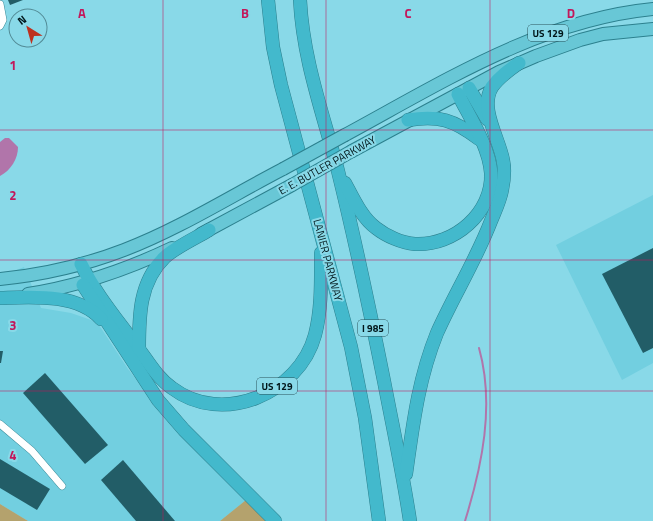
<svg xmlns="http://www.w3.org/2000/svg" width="653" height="521" viewBox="0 0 653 521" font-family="'Titillium Web',sans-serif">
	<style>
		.built { fill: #72cfe0 }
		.green { fill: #b4a26d }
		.water { fill: #b175aa }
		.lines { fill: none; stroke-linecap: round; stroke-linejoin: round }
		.stream { stroke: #b175aa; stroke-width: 2 }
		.building { fill: #225d67 }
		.minor-casing { stroke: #358896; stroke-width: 8 }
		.trunk-casing { stroke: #2c808e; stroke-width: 14 }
		.motorway-casing { stroke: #2c808e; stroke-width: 14 }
		.minor { stroke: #fff; stroke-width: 7 }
		.trunk { stroke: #68c7d6; stroke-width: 12 }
		.motorway { stroke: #43b9cc; stroke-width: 13 }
		.trunk-bridge-casing { stroke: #2c808e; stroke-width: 14; stroke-linecap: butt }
		.trunk-bridge { stroke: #68c7d6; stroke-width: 12 }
		.grid { fill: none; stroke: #c2185b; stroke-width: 1; stroke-opacity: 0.55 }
		.labels { text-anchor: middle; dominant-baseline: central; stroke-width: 4; stroke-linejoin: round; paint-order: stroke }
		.shield { fill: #89d9e8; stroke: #295058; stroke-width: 1 }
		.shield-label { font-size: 10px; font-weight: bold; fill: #00161a }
		.street-label { font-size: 11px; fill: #00161a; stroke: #89d9e8 }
		.grid-label { font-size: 13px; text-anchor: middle; font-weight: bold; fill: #c2185b; stroke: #89d9e8; stroke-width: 4; stroke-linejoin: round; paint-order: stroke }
	</style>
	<rect width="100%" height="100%" fill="#89d9e8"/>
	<g class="built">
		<polygon points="653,195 653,363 622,380 556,245"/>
		<polygon points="24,267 41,308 71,313 97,322 128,369 172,424 246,500 220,521 28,521 0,504 0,277"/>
	</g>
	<g class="green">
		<polygon points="246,500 267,521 220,521"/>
		<polygon points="0,504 28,521 0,521"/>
	</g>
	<path class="water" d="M5,138H9L18,147C18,159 11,170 0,176V142Z"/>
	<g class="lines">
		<path class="stream" d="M465,521C482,466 495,405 479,348"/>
	</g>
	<g class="building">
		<polygon points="8,0 23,0 10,5"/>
		<polygon points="653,248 653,348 643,353 602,274"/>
		<polygon points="0,351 3,351 1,363 0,363"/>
		<polygon points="45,373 108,445 85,464 23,393"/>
		<polygon points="0,459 50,489 37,510 0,488"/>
		<polygon points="123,460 175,521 136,521 101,480"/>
	</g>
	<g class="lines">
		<defs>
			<g id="minor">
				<polyline points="0,4 3,20 0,26"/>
				<polyline points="0,424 32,451 62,486"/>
			</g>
			<g id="trunk">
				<path d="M345,135C443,82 540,20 653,9"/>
				<polyline points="352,151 499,72 536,56 580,40 603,34 653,29"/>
				<polyline points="201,234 292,185"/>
				<path d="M0,279C42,275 85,265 124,250C179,229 231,196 283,169"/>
				<path d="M28,294C79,286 126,270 172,248"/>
			</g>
			<g id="motorway">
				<polyline points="268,0 273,47 281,85 351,347 365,418 379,521"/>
				<path d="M300,0C303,60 323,113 338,171C355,240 370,311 384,381C393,428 403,474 410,521"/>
				<polyline points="469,88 487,119"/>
				<path d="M408,120C439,115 454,120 479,139"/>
				<path d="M345,183C353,198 362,218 376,228C386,236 402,243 415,244C454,246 493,213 491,173C489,146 470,118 458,94"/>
				<path d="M81,264C95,293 116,318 135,344C147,359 156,377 172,388C222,426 299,394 315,335C322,308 321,280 321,253"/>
				<polyline points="83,285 158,400 184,430 275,521"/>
				<path d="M0,298C32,297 77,293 101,319"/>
				<path d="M139,349C139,316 139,282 165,257C176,247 196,238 209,230"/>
				<path d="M406,474C413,425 418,380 437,333C454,295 476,260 491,221C495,211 500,201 502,190C504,180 505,169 503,160C499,138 479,108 492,87C499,77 509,70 519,63"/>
			</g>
		</defs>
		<use href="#minor" class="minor-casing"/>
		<use href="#trunk" class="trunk-casing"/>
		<use href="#motorway" class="motorway-casing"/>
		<use href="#minor" class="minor"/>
		<use href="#trunk" class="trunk"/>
		<use href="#motorway" class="motorway"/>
		<defs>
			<g id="trunk-bridge">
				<polyline points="283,169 345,135"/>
				<polyline points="292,185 352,151"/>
			</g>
		</defs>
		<use href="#trunk-bridge" class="trunk-bridge-casing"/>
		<use href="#trunk-bridge" class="trunk-bridge"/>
	</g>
	<path class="grid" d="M163,0V521M326,0V521M490,0V521M0,130H653M0,260H653M0,391H653"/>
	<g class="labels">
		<g class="shield">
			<rect x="528" y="25" width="40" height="16" rx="3"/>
			<rect x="358" y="320" width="30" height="16" rx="3"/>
			<rect x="257" y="378" width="40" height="16" rx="3"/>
		</g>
		<g class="shield-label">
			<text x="548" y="33">US 129</text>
			<text x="373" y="328">I 985</text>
			<text x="277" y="386">US 129</text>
		</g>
		<g class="street-label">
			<text transform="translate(327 165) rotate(-29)">E. E. BUTLER PARKWAY</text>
			<text transform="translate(328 260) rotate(75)">LANIER PARKWAY</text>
		</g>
	</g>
	<g class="grid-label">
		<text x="82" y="18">A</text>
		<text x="245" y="18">B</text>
		<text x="408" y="18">C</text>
		<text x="571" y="18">D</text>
		<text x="13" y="70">1</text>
		<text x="13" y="200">2</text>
		<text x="13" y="330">3</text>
		<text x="13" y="460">4</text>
	</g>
	<g transform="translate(28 28) rotate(323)"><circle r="19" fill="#89d9e8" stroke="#528b96"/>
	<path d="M0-3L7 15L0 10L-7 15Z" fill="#bd311f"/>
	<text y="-6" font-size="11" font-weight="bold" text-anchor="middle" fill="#00161a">N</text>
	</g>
</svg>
